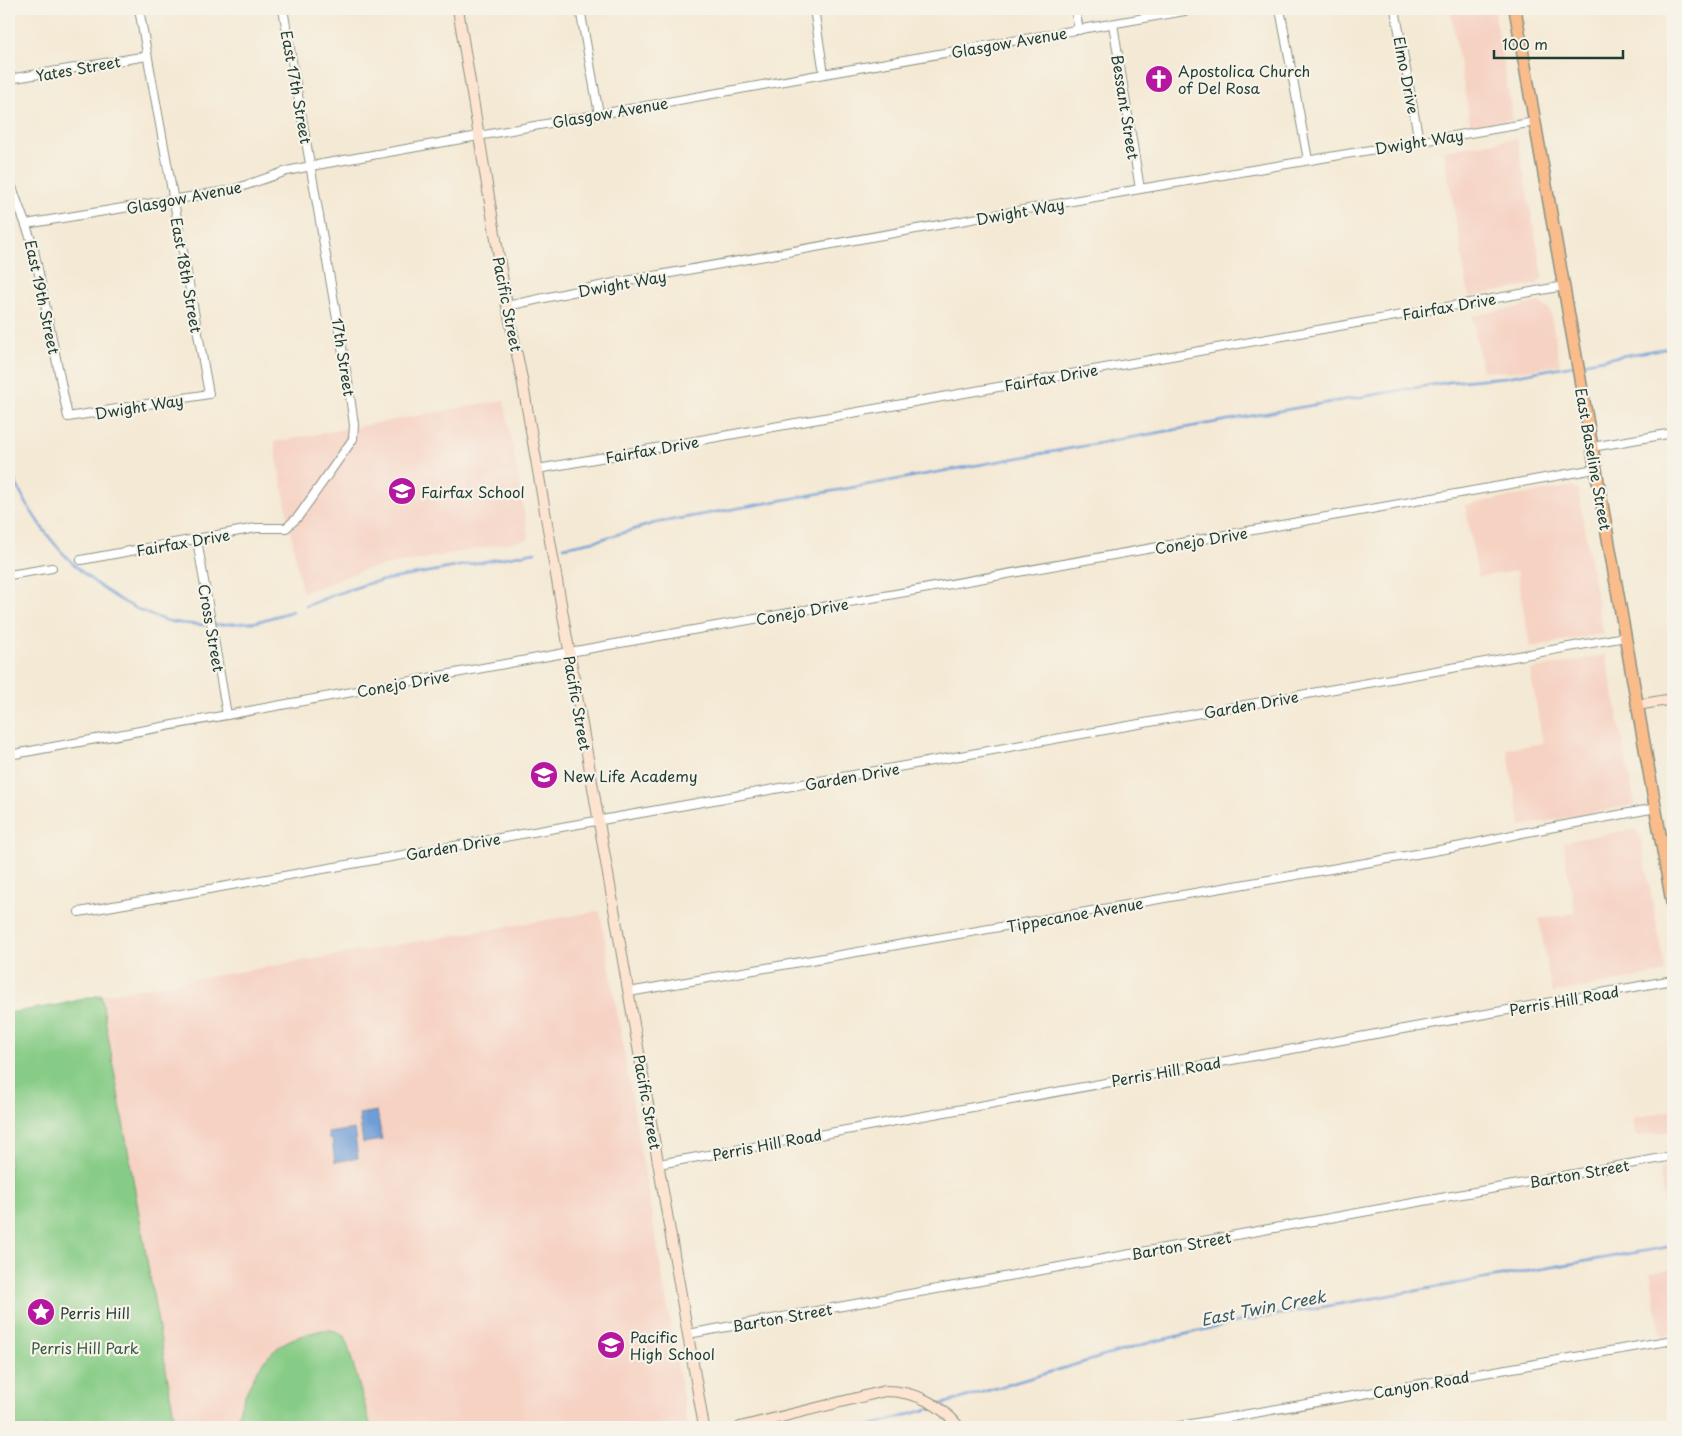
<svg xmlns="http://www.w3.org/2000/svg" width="1682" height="1436" viewBox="0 0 1682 1436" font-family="'Playpen Sans',sans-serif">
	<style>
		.built { fill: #f6d2c3 }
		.green { fill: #87cc86; stroke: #53845d }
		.water { fill: #6e9dd7; stroke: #466d86 }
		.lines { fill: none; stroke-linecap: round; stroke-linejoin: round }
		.stream { stroke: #6e9dd7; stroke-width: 2.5 }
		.street-casing { stroke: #8a9384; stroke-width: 10 }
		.secondary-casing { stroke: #8a9384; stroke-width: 12 }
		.primary-casing { stroke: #8a9384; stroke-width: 14 }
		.street { stroke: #fff; stroke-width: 8 }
		.secondary { stroke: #fde4d1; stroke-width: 10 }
		.primary { stroke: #fabc8b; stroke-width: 11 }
		.labels { text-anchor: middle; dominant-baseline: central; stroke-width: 4.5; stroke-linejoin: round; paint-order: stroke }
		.street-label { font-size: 15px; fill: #1f3d34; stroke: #f7f3e8 }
		.poi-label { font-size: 15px; fill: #1f3d34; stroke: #f7f3e8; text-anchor: start }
		.park-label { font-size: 15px; fill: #345a44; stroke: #f7f3e8 }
		.water-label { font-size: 16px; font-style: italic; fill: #375a65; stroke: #f7f3e8 }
	</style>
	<rect width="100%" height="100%" fill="#f7f3e8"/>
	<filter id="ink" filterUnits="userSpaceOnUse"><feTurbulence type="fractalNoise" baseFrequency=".02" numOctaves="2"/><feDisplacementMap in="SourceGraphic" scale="10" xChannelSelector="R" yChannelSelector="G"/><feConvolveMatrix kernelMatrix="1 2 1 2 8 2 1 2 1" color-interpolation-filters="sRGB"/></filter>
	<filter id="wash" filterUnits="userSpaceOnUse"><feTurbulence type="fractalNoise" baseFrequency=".0096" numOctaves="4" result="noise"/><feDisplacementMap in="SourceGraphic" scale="20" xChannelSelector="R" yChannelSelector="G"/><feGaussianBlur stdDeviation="1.12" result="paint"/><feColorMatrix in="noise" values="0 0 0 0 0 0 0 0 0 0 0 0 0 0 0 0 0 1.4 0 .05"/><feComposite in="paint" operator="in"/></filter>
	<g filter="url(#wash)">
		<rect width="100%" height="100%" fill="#f4e9d4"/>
		<g class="built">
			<polygon points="1450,9 1494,9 1513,120 1471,127"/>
			<polygon points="1517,138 1543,276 1538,284 1469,297 1444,151"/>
			<polygon points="1539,302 1550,310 1560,365 1508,372 1482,370 1472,316"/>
			<polygon points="504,400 529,539 364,570 302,593 274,442"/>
			<polygon points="1573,486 1578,490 1603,634 1530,647 1517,571 1478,577 1465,505"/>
			<polygon points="1606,655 1635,805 1521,826 1507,749 1543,743 1530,670"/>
			<polygon points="1634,829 1640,835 1665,970 1663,973 1552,993 1539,919 1575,913 1563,842"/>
			<polygon points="600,911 688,1427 176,1427 101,995"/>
			<polygon points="1673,1110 1673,1130 1636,1137 1633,1118"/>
			<polygon points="1673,1167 1673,1233 1670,1234 1659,1170"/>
			<polygon points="1673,1269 1673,1334 1661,1336 1650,1272"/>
		</g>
		<g class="green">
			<polygon points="101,995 176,1427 9,1427 9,1013 58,1005"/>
			<path d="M323,1330H331L345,1336L371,1427H234C244,1395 256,1360 286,1342C297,1336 311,1333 323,1330Z"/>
		</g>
		<g class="water">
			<polygon points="377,1111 382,1140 363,1143 359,1114"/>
			<polygon points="354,1129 358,1158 335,1162 332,1139 329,1139 328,1133"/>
		</g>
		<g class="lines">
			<g class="stream">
				<polyline points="1581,363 1673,347"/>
				<path d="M9,468C32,523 66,566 117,598C134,608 153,618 173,622C183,624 194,624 204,625"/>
				<polyline points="564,547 599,540 655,523 1273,412 1449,382 1506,377 1574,365"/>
				<polyline points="306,606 336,594 370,583 535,552"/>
				<polyline points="214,625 256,622 293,611"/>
				<polyline points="939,1405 1152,1342 1242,1321 1673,1246"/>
				<polyline points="866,1427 932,1408"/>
			</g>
		</g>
	</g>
	<g filter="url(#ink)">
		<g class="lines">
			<defs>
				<g id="street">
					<polyline points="580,9 599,114"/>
					<polyline points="814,9 824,74"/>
					<polyline points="1075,9 1079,30"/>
					<polyline points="1280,9 1308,160"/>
					<polyline points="1395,9 1419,141"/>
					<polyline points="1113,24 1140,189"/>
					<polyline points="9,79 147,56"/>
					<polyline points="9,179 33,245 68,417 209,394 139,9"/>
					<polyline points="26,224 232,190 287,171 311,166 824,74 1196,9"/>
					<polyline points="507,306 609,284 1140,189 1535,122"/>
					<polyline points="1592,447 1673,433"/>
					<polyline points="538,469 1564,286"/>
					<polyline points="197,540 227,715"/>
					<polyline points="81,560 256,528 286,528 298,517 353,439 354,425 348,382 283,9"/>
					<polyline points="9,575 52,568"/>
					<polyline points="9,755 570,652 1595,469"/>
					<polyline points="79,912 613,818 1625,637"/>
					<polyline points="629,992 1462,846 1522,833 1656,808"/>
					<polyline points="659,1164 1673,980"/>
					<polyline points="688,1334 1673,1156"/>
					<polyline points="1174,1427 1673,1340"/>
				</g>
				<g id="secondary">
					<polyline points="458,9 507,306 522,379 704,1427"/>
					<polyline points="1637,705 1673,699"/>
					<path d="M740,1427L885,1391C914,1391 941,1404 959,1427"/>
				</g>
				<polyline id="primary" points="1515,9 1673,908"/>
			</defs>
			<use href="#street" class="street-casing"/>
			<use href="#secondary" class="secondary-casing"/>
			<use href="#primary" class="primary-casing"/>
			<use href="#street" class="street"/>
			<use href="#secondary" class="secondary"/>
			<use href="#primary" class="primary"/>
		</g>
	</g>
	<defs>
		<symbol id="church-disc" viewBox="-11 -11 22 22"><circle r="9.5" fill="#b5179e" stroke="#f7f3e8"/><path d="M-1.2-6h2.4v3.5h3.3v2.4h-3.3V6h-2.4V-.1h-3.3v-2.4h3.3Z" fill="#fff"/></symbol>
		<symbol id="school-disc" viewBox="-11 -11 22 22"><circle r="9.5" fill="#b5179e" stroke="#f7f3e8"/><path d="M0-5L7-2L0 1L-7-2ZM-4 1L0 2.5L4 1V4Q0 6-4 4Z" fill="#fff"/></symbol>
		<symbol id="sight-disc" viewBox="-11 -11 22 22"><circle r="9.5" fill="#b5179e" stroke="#f7f3e8"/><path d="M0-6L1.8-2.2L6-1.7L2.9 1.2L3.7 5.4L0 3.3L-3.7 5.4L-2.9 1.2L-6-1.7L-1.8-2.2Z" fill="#fff"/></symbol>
	</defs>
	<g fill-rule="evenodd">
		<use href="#church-disc" x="1143" y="63" width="32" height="32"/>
		<use href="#school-disc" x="386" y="475" width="32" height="32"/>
		<use href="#school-disc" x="528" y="759" width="32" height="32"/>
		<use href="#sight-disc" x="25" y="1296" width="32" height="32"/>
		<use href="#school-disc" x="595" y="1329" width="32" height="32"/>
	</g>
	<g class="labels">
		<g class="street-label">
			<text transform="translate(1009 42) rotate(-10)">Glasgow Avenue</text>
			<text transform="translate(78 68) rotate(-10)">Yates Street</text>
			<text transform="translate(1407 75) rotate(79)">Elmo Drive</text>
			<text transform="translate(297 87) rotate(80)">East 17th Street</text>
			<text transform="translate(1126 107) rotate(81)">Bessant Street</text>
			<text transform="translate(610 112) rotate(-10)">Glasgow Avenue</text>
			<text transform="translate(1419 141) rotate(-9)">Dwight Way</text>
			<text transform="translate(184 197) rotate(-11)">Glasgow Avenue</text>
			<text transform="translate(1020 211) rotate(-10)">Dwight Way</text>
			<text transform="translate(187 275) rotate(80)">East 18th Street</text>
			<text transform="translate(622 283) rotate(-10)">Dwight Way</text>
			<text transform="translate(43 297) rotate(78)">East 19th Street</text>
			<text transform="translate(508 304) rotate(79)">Pacific Street</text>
			<text transform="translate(1449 306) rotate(-10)">Fairfax Drive</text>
			<text transform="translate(344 357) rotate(81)">17th Street</text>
			<text transform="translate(1051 377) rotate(-10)">Fairfax Drive</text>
			<text transform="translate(139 406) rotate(-9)">Dwight Way</text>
			<text transform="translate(652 449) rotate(-10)">Fairfax Drive</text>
			<text transform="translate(1594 459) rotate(80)">East Baseline Street</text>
			<text transform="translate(1201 540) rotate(-10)">Conejo Drive</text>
			<text transform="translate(183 542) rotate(-10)">Fairfax Drive</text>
			<text transform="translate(802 611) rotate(-10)">Conejo Drive</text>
			<text transform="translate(212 628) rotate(80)">Cross Street</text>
			<text transform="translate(403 683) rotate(-10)">Conejo Drive</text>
			<text transform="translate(578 703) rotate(80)">Pacific Street</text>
			<text transform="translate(1251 704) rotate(-10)">Garden Drive</text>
			<text transform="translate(852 776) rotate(-10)">Garden Drive</text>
			<text transform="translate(453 846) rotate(-10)">Garden Drive</text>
			<text transform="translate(1075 914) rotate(-10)">Tippecanoe Avenue</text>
			<text transform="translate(1564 1000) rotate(-10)">Perris Hill Road</text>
			<text transform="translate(1166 1071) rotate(-10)">Perris Hill Road</text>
			<text transform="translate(648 1102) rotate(80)">Pacific Street</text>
			<text transform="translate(767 1144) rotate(-11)">Perris Hill Road</text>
			<text transform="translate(1579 1173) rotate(-10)">Barton Street</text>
			<text transform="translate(1181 1245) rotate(-10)">Barton Street</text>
			<text transform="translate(782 1317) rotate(-10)">Barton Street</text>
			<text transform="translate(1421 1384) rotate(-10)">Canyon Road</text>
		</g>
		<g class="poi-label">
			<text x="1178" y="70">Apostolica Church<tspan x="1178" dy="17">of Del Rosa</tspan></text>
			<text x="421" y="491">Fairfax School</text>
			<text x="563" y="775">New Life Academy</text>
			<text x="60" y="1312">Perris Hill</text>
			<text x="630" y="1336">Pacific<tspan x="630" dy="17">High School</tspan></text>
		</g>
		<g class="park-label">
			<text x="85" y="1347">Perris Hill Park</text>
		</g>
		<g class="water-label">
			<text transform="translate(1263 1307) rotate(-11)">East Twin Creek</text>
		</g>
	</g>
	<rect width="1682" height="1436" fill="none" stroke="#f7f3e8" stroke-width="30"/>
	<path d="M1494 50v8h129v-8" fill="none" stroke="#1f3d34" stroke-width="2.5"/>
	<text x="1502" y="50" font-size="15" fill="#1f3d34" stroke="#f7f3e8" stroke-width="4" paint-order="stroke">100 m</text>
</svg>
